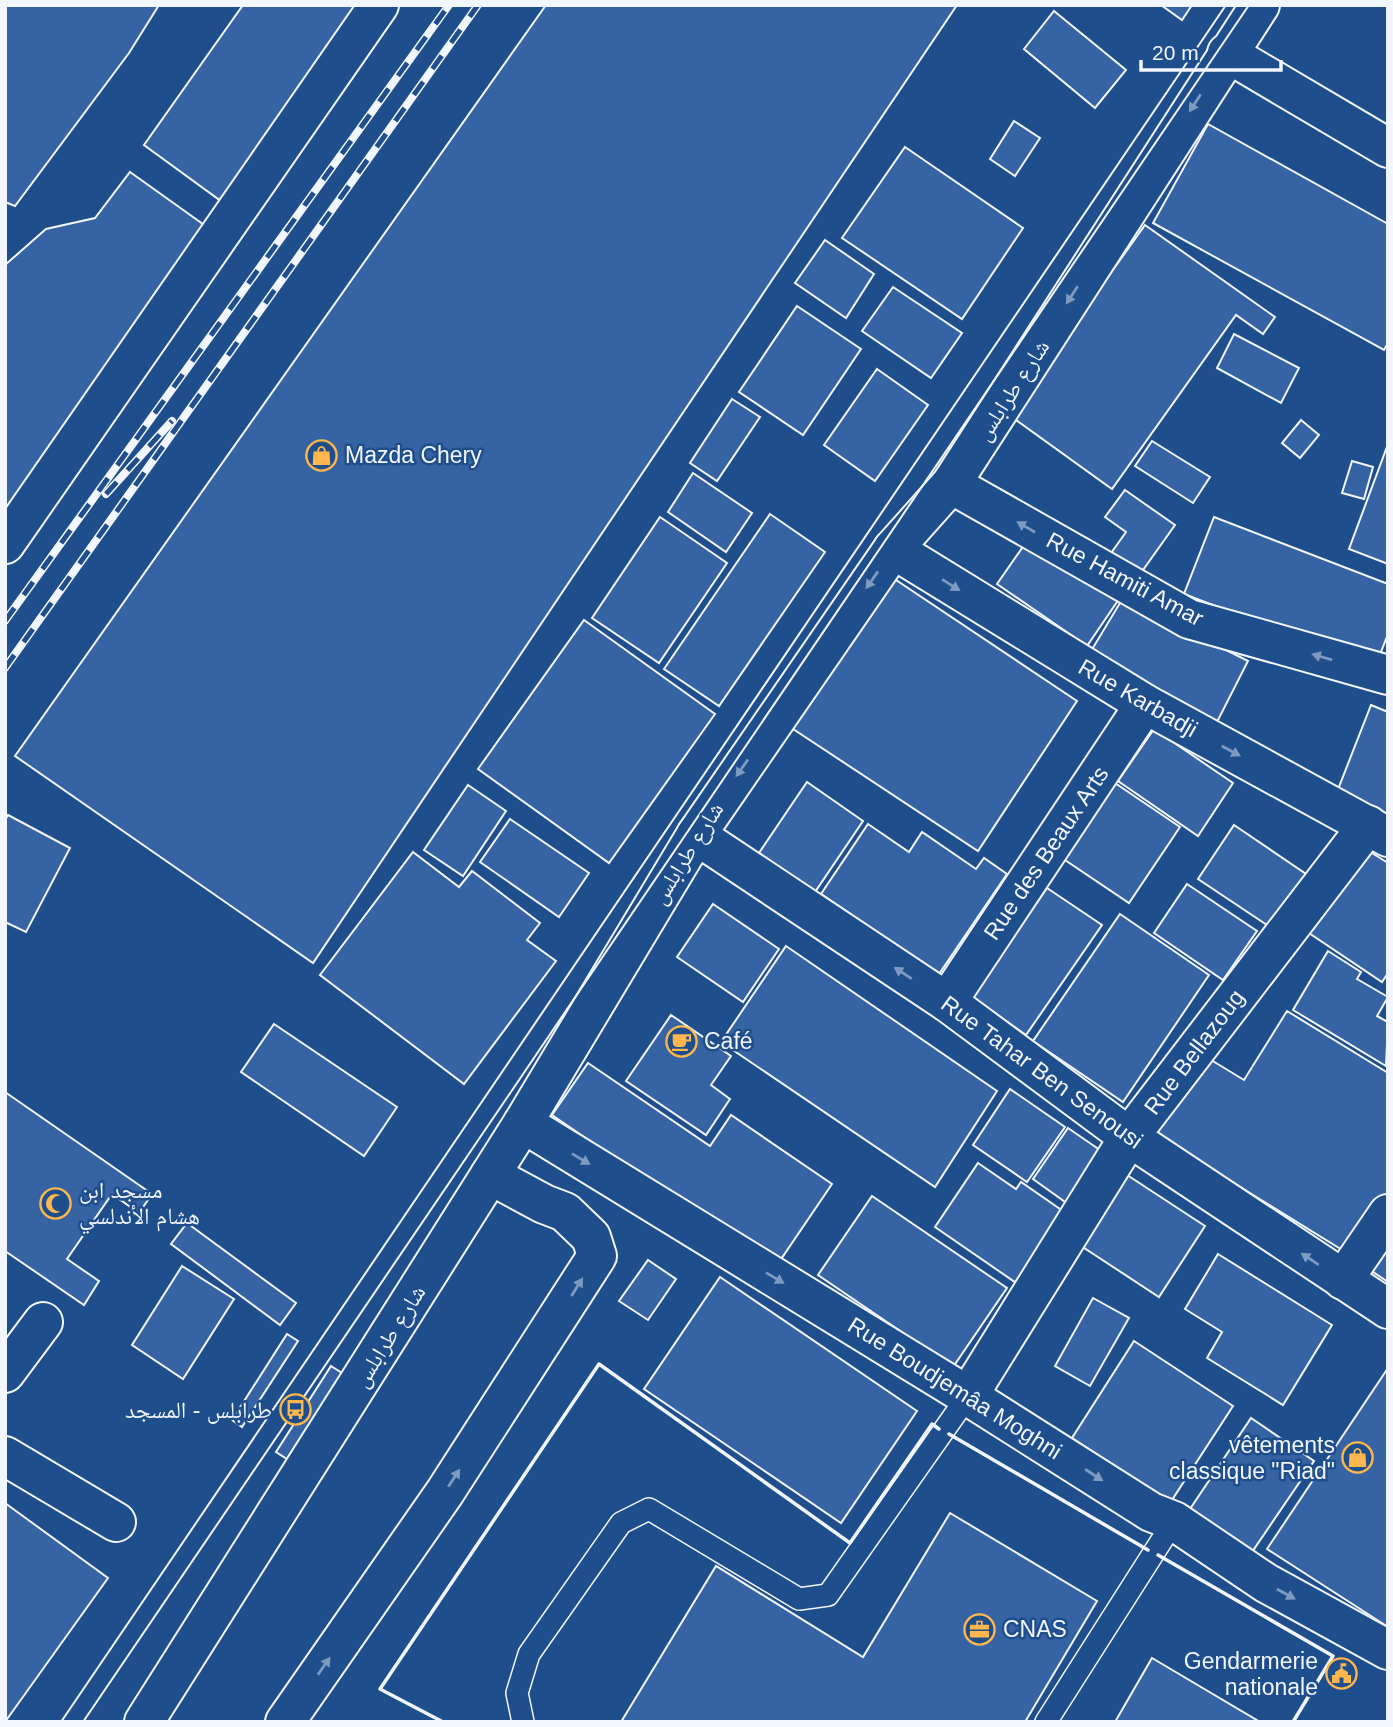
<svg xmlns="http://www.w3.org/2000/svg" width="1393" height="1727" viewBox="0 0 1393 1727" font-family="Helvetica,'Noto Naskh Arabic',sans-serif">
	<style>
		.building { fill: #3563a3; stroke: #f2f6ff; stroke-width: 2 }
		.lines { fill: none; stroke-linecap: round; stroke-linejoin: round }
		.lane-casing { stroke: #f2f6ff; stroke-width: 24 }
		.street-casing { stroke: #f2f6ff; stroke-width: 42 }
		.secondary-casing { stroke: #f2f6ff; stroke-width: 42 }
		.lane { stroke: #1f4e8c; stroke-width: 21 }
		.street { stroke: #1f4e8c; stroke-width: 38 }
		.secondary { stroke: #1f4e8c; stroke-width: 38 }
		.tram { stroke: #f2f6ff; stroke-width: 2 }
		.rail-casing { stroke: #f2f6ff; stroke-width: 8 }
		.rail { stroke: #1f4e8c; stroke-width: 5; stroke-dasharray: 16; stroke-linecap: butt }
		.wall { stroke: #f2f6ff; stroke-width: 3.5 }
		.oneway { fill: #7e9ac0 }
		.labels { text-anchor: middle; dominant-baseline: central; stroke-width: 5; stroke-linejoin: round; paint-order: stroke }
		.street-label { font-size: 23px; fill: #f2f6ff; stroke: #1f4e8c }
		.poi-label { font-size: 23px; fill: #f2f6ff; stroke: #1f4e8c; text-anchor: start }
	</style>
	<rect width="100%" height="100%" fill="#1f4e8c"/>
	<g class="building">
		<polygon points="5,5 159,5 129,53 15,206 5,202"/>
		<polygon points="243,5 362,5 225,204 144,145"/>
		<polygon points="546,5 957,5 313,963 15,756"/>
		<polygon points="1161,5 1192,5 1182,20"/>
		<polygon points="1054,11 1126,70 1095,108 1024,49"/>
		<polygon points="1014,121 1040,138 1015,176 990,159"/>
		<polygon points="1208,124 1388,224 1388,343 1384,350 1153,223"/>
		<polygon points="905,147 1023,228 962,319 842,238"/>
		<polygon points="130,172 207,227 5,530 5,265 46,229 95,218"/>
		<polygon points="1145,225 1275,317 1263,334 1236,315 1112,489 1009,415"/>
		<polygon points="825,240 874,274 846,318 795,283"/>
		<polygon points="893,287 962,333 931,378 862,331"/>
		<polygon points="797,306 861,349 803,435 739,392"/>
		<polygon points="1234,334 1299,368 1281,403 1217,368"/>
		<polygon points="877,369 928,405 875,481 824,445"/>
		<polygon points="732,399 760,417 717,481 690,463"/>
		<polygon points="1301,420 1319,435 1300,458 1282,443"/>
		<polygon points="1152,441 1210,477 1193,503 1135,466"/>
		<polygon points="1388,444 1388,564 1349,549"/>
		<polygon points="1352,461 1373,467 1364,499 1342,493"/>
		<polygon points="693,473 752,513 726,552 668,512"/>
		<polygon points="1125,490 1175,525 1138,577 1109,556 1126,532 1105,517"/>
		<polygon points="770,514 825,552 719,706 664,669"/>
		<polygon points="660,517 727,563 659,663 592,618"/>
		<polygon points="1214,517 1388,584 1388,634 1375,667 1184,594"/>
		<polygon points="1029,538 1119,599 1087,646 997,584"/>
		<polygon points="890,576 1077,701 978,851 790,727"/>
		<polygon points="1123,598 1248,661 1216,724 1088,656"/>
		<polygon points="584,620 715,714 609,863 478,769"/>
		<polygon points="1371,705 1388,712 1388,818 1335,797"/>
		<polygon points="1154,729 1233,783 1198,836 1118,781"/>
		<polygon points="1112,781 1180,827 1129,903 1062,858"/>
		<polygon points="807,782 863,821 815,892 759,853"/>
		<polygon points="468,785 506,811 463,876 424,850"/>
		<polygon points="8,815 70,848 26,932 5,922 5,820"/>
		<polygon points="510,819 589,873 559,917 480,862"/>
		<polygon points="868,824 909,852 922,832 976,869 984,858 1007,874 939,974 821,894"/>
		<polygon points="1234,825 1312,878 1276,931 1198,879"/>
		<polygon points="1359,845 1388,863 1388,973 1382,982 1303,929"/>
		<polygon points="413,852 459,887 472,871 540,923 527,940 556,961 464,1084 320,975"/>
		<polygon points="1187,884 1257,931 1223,980 1154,933"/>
		<polygon points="1047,888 1102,925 1026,1035 972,997"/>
		<polygon points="713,904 779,949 743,1002 677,957"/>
		<polygon points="1120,914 1209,975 1123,1102 1033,1041"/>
		<polygon points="786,946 997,1091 935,1187 721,1042"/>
		<polygon points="1328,951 1361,972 1357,979 1388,997 1377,1016 1388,1022 1386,1066 1293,1010"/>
		<polygon points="1287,1011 1388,1073 1388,1198 1352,1256 1149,1131 1198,1052 1244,1080"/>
		<polygon points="671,1015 731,1056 711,1085 730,1099 706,1135 626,1081"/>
		<polygon points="274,1024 397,1107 364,1156 241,1072"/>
		<polygon points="588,1063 710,1146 731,1115 832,1184 775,1268 552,1115"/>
		<polygon points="1010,1089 1065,1127 1027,1182 973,1145"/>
		<polygon points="5,1092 152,1194 139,1213 112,1194 67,1259 99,1281 84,1305 5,1251"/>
		<polygon points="1068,1128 1110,1157 1075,1209 1033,1179"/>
		<polygon points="978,1163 1016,1189 1021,1182 1070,1216 1022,1287 935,1227"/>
		<polygon points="1121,1171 1205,1226 1159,1297 1075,1242"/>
		<polygon points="872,1196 1007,1288 953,1367 818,1275"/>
		<polygon points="187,1223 296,1303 280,1325 171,1244"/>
		<polygon points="1388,1229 1388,1282 1364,1266"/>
		<polygon points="1218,1254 1332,1325 1283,1405 1207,1358 1222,1332 1185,1309"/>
		<polygon points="648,1260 676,1279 648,1320 619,1301"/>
		<polygon points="182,1266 234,1299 183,1379 132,1345"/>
		<polygon points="720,1277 917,1411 841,1523 644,1389"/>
		<polygon points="1093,1298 1129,1318 1090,1386 1055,1366"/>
		<polygon points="287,1334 298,1341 242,1427 232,1420"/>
		<polygon points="1134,1341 1233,1406 1170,1503 1072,1438"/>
		<polygon points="331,1366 342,1373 287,1459 276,1452"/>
		<polygon points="1388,1368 1388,1627 1267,1549"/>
		<polygon points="1251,1418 1314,1461 1250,1555 1188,1512"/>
		<polygon points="5,1503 108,1578 5,1722"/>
		<polygon points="950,1513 1097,1601 1025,1722 621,1722 716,1566 863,1657"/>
		<polygon points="1152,1658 1260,1722 1115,1722"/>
	</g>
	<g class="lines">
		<defs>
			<g id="lane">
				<polyline points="523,1722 517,1693 529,1654 621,1523 649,1509 799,1599 828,1595 968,1396"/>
				<polyline points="1046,1722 1174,1521"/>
			</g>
			<g id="street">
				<polyline points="1227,53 1388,148"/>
				<polyline points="951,484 1189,619 1388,675"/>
				<polyline points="5,544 379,5"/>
				<polyline points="893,549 1145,704 1388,837"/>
				<polyline points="696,835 947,1002 1129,1137 1388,1309"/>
				<polyline points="947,1002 1145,704"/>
				<polyline points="523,1123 968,1396 1151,1512 1174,1521 1266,1583 1388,1650"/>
				<polyline points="1343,1280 1388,1214"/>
				<polyline points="5,1373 43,1322"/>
				<polyline points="968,1396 1129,1137 1368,825"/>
				<polyline points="5,1456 116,1522"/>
				<polyline points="285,1722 445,1492 597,1256 591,1237 565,1212 544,1204 490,1175"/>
			</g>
			<polyline id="secondary" points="144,1722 523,1123 696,835 893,549 951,484 1260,5"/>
		</defs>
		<use href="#lane" class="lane-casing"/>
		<use href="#street" class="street-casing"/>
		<use href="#secondary" class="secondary-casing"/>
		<use href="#lane" class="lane"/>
		<use href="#street" class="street"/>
		<use href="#secondary" class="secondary"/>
		<g class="tram">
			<polyline points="61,1722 1226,5"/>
			<polyline points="83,1722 1249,5"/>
		</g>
		<defs>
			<g id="rail">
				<polyline points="106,494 172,421"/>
				<polyline points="5,621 449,5"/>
				<polyline points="5,668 478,5"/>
			</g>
		</defs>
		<use href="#rail" class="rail-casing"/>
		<use href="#rail" class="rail"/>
		<g class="wall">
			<polyline points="949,1434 1148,1550"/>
			<polyline points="1158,1555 1333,1656 1293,1722"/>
			<polyline points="443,1722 380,1689 599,1364 850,1543 932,1424 939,1429"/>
		</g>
	</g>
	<defs><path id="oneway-solid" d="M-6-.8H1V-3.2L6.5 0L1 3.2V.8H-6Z" transform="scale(1.75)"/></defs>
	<g class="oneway">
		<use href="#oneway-solid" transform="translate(1195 103) rotate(123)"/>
		<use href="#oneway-solid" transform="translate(1072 295) rotate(123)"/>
		<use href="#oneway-solid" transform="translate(1026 527) rotate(-150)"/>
		<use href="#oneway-solid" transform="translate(872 580) rotate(125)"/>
		<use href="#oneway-solid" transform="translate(951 585) rotate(32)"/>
		<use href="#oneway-solid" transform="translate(1322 657) rotate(-164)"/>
		<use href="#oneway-solid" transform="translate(1231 751) rotate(28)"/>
		<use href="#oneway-solid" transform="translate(742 768) rotate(125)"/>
		<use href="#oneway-solid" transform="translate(903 973) rotate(-146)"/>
		<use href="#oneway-solid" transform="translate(581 1159) rotate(31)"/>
		<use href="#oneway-solid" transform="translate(1310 1259) rotate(-146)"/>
		<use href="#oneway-solid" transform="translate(775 1278) rotate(31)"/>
		<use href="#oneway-solid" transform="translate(577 1287) rotate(-58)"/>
		<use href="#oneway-solid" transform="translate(1094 1475) rotate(33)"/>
		<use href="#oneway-solid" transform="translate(454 1478) rotate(-57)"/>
		<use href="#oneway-solid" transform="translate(1286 1594) rotate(29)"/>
		<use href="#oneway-solid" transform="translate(324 1666) rotate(-55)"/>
	</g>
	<defs>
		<symbol id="shop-ring" viewBox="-11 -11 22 22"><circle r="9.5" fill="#1f4e8c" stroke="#ffb74d" stroke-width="1.5"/><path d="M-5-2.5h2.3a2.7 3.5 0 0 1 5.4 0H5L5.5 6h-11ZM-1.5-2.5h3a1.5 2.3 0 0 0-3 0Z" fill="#ffb74d"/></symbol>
		<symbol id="cafe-ring" viewBox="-11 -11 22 22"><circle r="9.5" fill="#1f4e8c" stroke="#ffb74d" stroke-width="1.5"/><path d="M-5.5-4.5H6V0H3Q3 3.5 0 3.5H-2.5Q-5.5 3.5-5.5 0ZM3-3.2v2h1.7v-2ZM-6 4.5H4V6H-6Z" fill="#ffb74d"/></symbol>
		<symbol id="mosque-ring" viewBox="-11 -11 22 22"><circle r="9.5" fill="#1f4e8c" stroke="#ffb74d" stroke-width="1.5"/><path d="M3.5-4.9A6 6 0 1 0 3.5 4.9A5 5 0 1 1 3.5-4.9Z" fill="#ffb74d"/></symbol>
		<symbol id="bus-ring" viewBox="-11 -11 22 22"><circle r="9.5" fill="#1f4e8c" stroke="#ffb74d" stroke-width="1.5"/><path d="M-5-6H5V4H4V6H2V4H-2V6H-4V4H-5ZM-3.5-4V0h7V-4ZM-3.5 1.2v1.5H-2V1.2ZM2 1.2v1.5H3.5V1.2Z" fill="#ffb74d"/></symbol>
		<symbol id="office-ring" viewBox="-11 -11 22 22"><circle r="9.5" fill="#1f4e8c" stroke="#ffb74d" stroke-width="1.5"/><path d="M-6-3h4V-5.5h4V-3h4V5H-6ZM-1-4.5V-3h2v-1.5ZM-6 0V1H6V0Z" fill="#ffb74d"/></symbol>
		<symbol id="civic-ring" viewBox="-11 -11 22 22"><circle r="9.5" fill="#1f4e8c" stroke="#ffb74d" stroke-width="1.5"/><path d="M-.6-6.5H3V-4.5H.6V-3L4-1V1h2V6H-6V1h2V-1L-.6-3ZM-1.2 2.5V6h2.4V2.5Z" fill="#ffb74d"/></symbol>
	</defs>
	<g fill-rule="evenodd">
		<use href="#shop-ring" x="304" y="438" width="35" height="35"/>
		<use href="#cafe-ring" x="664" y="1024" width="35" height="35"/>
		<use href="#mosque-ring" x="38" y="1186" width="35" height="35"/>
		<use href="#bus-ring" x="278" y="1392" width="35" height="35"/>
		<use href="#shop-ring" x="1340" y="1440" width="35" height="35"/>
		<use href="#office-ring" x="962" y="1612" width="35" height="35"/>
		<use href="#civic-ring" x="1324" y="1656" width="35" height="35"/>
	</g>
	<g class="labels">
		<g class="street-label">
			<text transform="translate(1012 390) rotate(-57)">شارع طرابلس</text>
			<text transform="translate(1125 579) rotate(28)">Rue Hamiti Amar</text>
			<text transform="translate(1138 698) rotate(30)">Rue Karbadji</text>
			<text transform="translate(687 853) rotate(-58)">شارع طرابلس</text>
			<text transform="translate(1046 853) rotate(-56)">Rue des Beaux Arts</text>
			<text transform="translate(1194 1052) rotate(-53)">Rue Bellazoug</text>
			<text transform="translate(1042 1072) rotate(36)">Rue Tahar Ben Senousi</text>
			<text transform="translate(389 1336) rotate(-58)">شارع طرابلس</text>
			<text transform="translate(955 1388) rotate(32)">Rue Boudjemâa Moghni</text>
		</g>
		<g class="poi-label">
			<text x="345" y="455">Mazda Chery</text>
			<text x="704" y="1041">Café</text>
			<text x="79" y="1190">مسجد ابن<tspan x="79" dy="26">هشام الأندلسي</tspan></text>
			<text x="272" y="1410" text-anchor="end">طرابلس - المسجد</text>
			<text x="1335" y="1445" text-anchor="end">vêtements<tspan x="1335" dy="26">classique "Riad"</tspan></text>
			<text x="1003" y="1629">CNAS</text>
			<text x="1318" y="1661" text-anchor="end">Gendarmerie<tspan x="1318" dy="26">nationale</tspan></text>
		</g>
	</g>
	<rect width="1393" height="1727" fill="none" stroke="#f2f6ff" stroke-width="14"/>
	<path d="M1141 60v10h140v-10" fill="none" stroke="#f2f6ff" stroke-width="3.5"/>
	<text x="1152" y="60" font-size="21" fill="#f2f6ff" stroke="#1f4e8c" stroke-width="5" paint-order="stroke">20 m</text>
</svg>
